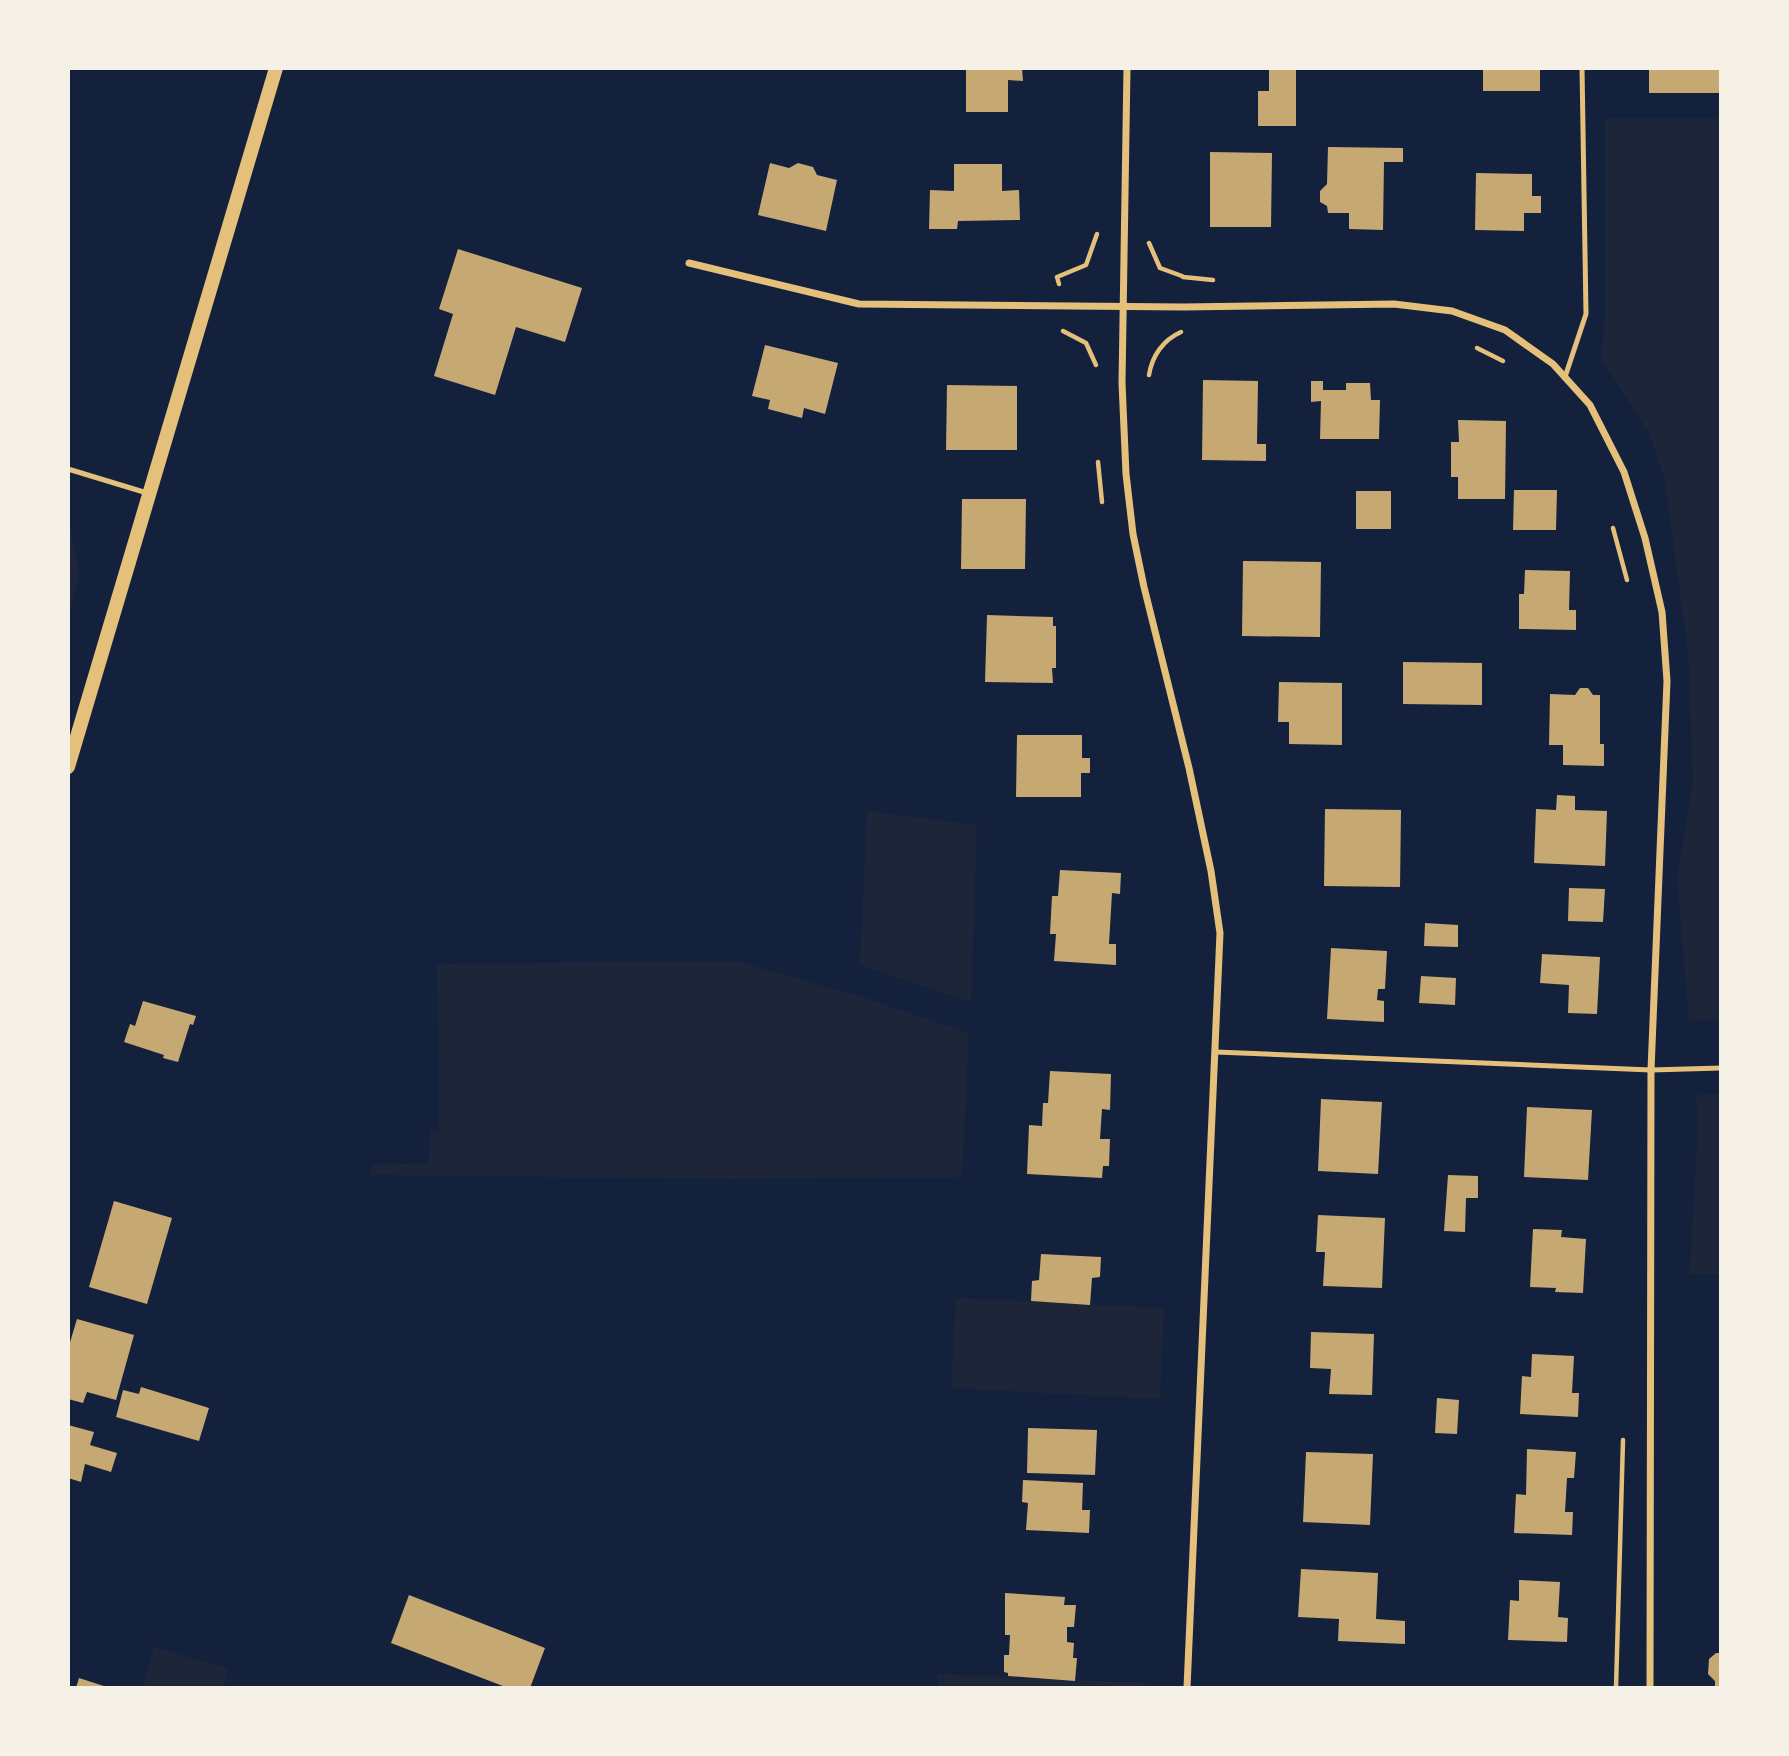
<svg xmlns="http://www.w3.org/2000/svg" width="1789" height="1756" viewBox="0 0 1789 1756" font-family="'Roboto Serif',serif">
	<style>
		.green { fill: #1d2539 }
		.building { fill: #c6a872 }
		.lines { fill: none; stroke-linecap: round; stroke-linejoin: round }
		.path { stroke: #e5c07b; stroke-width: 4.5 }
		.service { stroke: #e5c07b; stroke-width: 5 }
		.minor { stroke: #e5c07b; stroke-width: 7 }
		.secondary { stroke: #e5c07b; stroke-width: 14 }
	</style>
	<rect width="100%" height="100%" fill="#14213d"/>
	<g class="green">
		<polygon points="1605,119 1721,119 1721,1020 1689,1021 1677,879 1693,782 1688,650 1664,477 1650,435 1601,358 1605,319"/>
		<polygon points="68,515 80,577 68,616"/>
		<polygon points="867,811 977,825 971,1002 860,965"/>
		<polygon points="736,961 859,996 969,1033 962,1177 731,1179 371,1175 371,1165 429,1163 430,1130 439,1132 437,964"/>
		<polygon points="1721,1094 1721,1275 1690,1274 1698,1126 1696,1095"/>
		<polygon points="956,1298 1164,1308 1160,1399 951,1388"/>
		<polygon points="154,1647 229,1669 223,1688 142,1688"/>
		<polygon points="937,1674 1146,1683 1145,1688 937,1688"/>
	</g>
	<g class="building">
		<polygon points="966,68 1022,68 1023,81 1008,80 1008,112 966,112"/>
		<polygon points="1269,68 1296,68 1296,126 1258,126 1258,91 1269,91"/>
		<rect x="1483" y="68" width="57" height="23"/>
		<rect x="1649" y="68" width="72" height="25"/>
		<polygon points="1328,147 1403,148 1403,162 1384,162 1383,230 1349,229 1349,213 1328,213 1327,206 1320,202 1320,191 1327,184"/>
		<polygon points="1210,152 1272,153 1271,227 1210,227"/>
		<polygon points="770,163 789,168 798,163 813,167 817,175 837,180 826,231 758,215"/>
		<polygon points="954,164 1002,164 1002,191 1019,190 1020,220 958,221 957,229 929,229 930,190 954,191"/>
		<polygon points="1476,173 1532,174 1532,196 1541,196 1541,213 1524,213 1524,231 1475,230"/>
		<polygon points="458,249 582,288 565,342 516,327 495,395 434,376 453,314 439,309"/>
		<polygon points="765,345 838,363 825,414 804,408 802,418 768,409 770,400 752,396"/>
		<polygon points="1203,380 1258,381 1257,444 1266,444 1266,461 1202,460"/>
		<polygon points="1311,381 1323,381 1323,390 1346,390 1346,383 1370,383 1371,400 1380,400 1379,439 1320,439 1321,401 1311,402"/>
		<polygon points="947,385 1017,386 1017,450 946,450"/>
		<polygon points="1458,420 1506,421 1505,499 1458,499 1458,477 1451,477 1451,442 1459,442"/>
		<polygon points="1514,490 1557,490 1556,530 1513,530"/>
		<rect x="1356" y="491" width="35" height="38"/>
		<polygon points="962,499 1026,499 1025,569 961,569"/>
		<polygon points="1243,561 1321,562 1320,637 1242,636"/>
		<polygon points="1525,570 1570,571 1569,610 1576,610 1576,630 1519,629 1519,594 1524,594"/>
		<polygon points="987,615 1053,617 1053,626 1056,626 1056,668 1052,668 1053,683 985,682"/>
		<polygon points="1403,662 1482,663 1482,705 1403,704"/>
		<polygon points="1279,682 1342,683 1342,745 1289,744 1289,722 1278,722"/>
		<polygon points="1580,688 1588,688 1593,695 1600,695 1600,744 1604,744 1604,766 1563,765 1563,745 1549,745 1550,694 1575,695"/>
		<polygon points="1017,735 1082,735 1082,758 1090,758 1090,773 1081,773 1081,797 1016,797"/>
		<polygon points="1557,795 1575,796 1575,810 1607,811 1605,866 1534,863 1536,809 1556,810"/>
		<polygon points="1325,809 1401,810 1400,887 1324,886"/>
		<polygon points="1060,870 1121,873 1120,894 1112,893 1109,944 1116,944 1116,965 1054,961 1056,934 1050,934 1052,896 1058,896"/>
		<polygon points="1569,888 1605,889 1603,922 1568,921"/>
		<polygon points="1425,923 1458,925 1458,947 1424,946"/>
		<polygon points="1331,948 1387,951 1385,989 1378,989 1377,1000 1384,1001 1384,1022 1327,1019"/>
		<polygon points="1542,954 1600,957 1597,1014 1568,1013 1569,985 1540,983"/>
		<polygon points="1421,976 1456,978 1455,1005 1419,1003"/>
		<polygon points="143,1001 196,1016 193,1025 190,1024 178,1062 163,1058 164,1055 124,1042 130,1024 135,1026"/>
		<polygon points="1050,1071 1111,1074 1110,1110 1102,1109 1100,1139 1110,1139 1109,1166 1103,1166 1102,1178 1027,1174 1029,1125 1042,1126 1043,1103 1048,1103"/>
		<polygon points="1321,1099 1382,1102 1378,1174 1318,1171"/>
		<polygon points="1527,1107 1592,1110 1588,1180 1524,1177"/>
		<polygon points="1448,1175 1478,1176 1478,1198 1466,1198 1465,1232 1444,1231"/>
		<polygon points="114,1201 172,1218 147,1304 89,1287"/>
		<polygon points="1318,1215 1385,1218 1382,1288 1323,1286 1325,1252 1316,1252"/>
		<polygon points="1533,1229 1562,1230 1561,1237 1586,1239 1583,1293 1555,1292 1556,1288 1530,1287"/>
		<polygon points="1041,1254 1101,1257 1100,1277 1092,1278 1090,1305 1031,1301 1032,1281 1039,1280"/>
		<polygon points="77,1319 134,1335 116,1400 87,1392 83,1403 68,1399 68,1349"/>
		<polygon points="1311,1332 1374,1334 1372,1395 1329,1394 1331,1369 1310,1368"/>
		<polygon points="1532,1354 1574,1356 1572,1393 1579,1393 1578,1417 1520,1414 1522,1376 1531,1377"/>
		<polygon points="141,1387 209,1408 199,1441 116,1417 123,1390 139,1394"/>
		<polygon points="1437,1398 1459,1400 1457,1434 1435,1433"/>
		<polygon points="68,1425 94,1432 90,1445 117,1453 111,1472 85,1464 81,1482 68,1478"/>
		<polygon points="1028,1428 1097,1430 1095,1475 1027,1473"/>
		<polygon points="1527,1449 1576,1452 1574,1478 1567,1478 1565,1512 1573,1512 1572,1535 1514,1533 1516,1494 1526,1495"/>
		<polygon points="1306,1452 1373,1454 1370,1525 1303,1522"/>
		<polygon points="1023,1480 1083,1483 1082,1510 1090,1510 1089,1533 1026,1530 1028,1503 1022,1502"/>
		<polygon points="1301,1569 1378,1573 1376,1619 1405,1621 1405,1644 1338,1641 1339,1619 1298,1617"/>
		<polygon points="1519,1580 1560,1582 1558,1617 1568,1618 1567,1642 1508,1640 1510,1600 1519,1601"/>
		<polygon points="1005,1593 1065,1597 1064,1605 1076,1605 1074,1627 1067,1627 1067,1642 1074,1643 1073,1658 1077,1658 1075,1681 1008,1676 1008,1673 1004,1672 1004,1655 1009,1655 1010,1635 1005,1635"/>
		<polygon points="409,1595 545,1648 530,1688 508,1688 391,1643"/>
		<polygon points="1716,1653 1721,1653 1721,1688 1715,1688 1715,1681 1708,1674 1709,1659"/>
		<polygon points="79,1678 107,1687 107,1688 76,1688"/>
	</g>
	<g class="lines">
		<g class="path">
			<polyline points="1149,243 1160,268 1182,276"/>
			<polyline points="1183,277 1213,280"/>
			<polyline points="1059,284 1057,277 1086,265 1097,234"/>
			<polyline points="1063,331 1086,343 1096,365"/>
			<polyline points="1477,348 1503,361"/>
			<path d="M1149,375C1152,356 1163,340 1181,332"/>
			<polyline points="1098,462 1102,502"/>
			<polyline points="1613,528 1627,580"/>
			<polyline points="1616,1688 1623,1440"/>
		</g>
		<g class="service">
			<polyline points="1565,377 1586,314 1582,68"/>
			<polyline points="68,469 147,493"/>
			<polyline points="1216,1052 1651,1070 1721,1068"/>
		</g>
		<g class="minor">
			<polyline points="1127,68 1122,383 1126,474 1133,534 1144,587 1189,768 1211,871 1220,933 1187,1688"/>
			<polyline points="689,263 859,304 1183,307 1394,304 1452,311 1505,330 1553,364 1590,405 1624,472 1645,538 1662,612 1667,681 1651,1070 1650,1688"/>
		</g>
		<polyline class="secondary" points="68,767 276,68"/>
	</g>
	<rect width="1789" height="1756" fill="none" stroke="#f6f1e7" stroke-width="140"/>
</svg>
